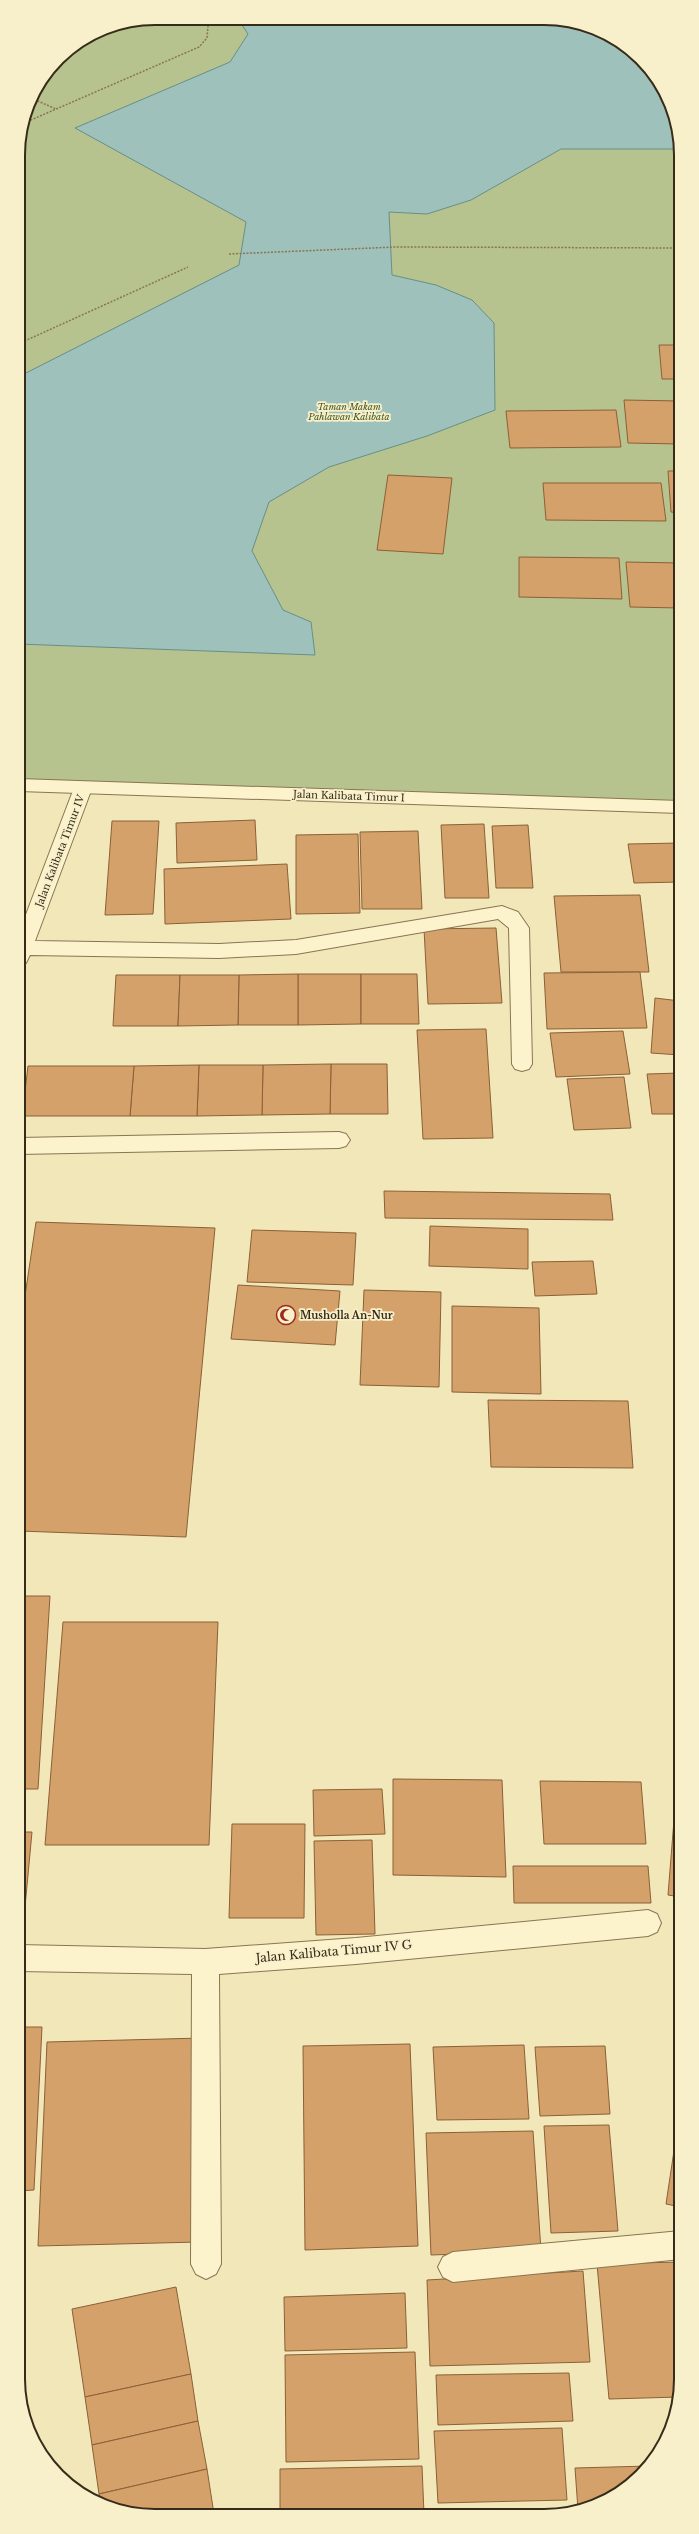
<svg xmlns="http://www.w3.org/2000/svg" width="699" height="2534" viewBox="0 0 699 2534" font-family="'Libre Baskerville',serif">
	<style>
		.cemetery { fill: #b7c38e }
		.water { fill: #9fc1bb; stroke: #668f89 }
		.building { fill: #d4a16b; stroke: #8b6036 }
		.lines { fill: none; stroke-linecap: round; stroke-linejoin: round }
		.service-casing { stroke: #897553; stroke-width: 2 }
		.minor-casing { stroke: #897553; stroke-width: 2 }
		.tertiary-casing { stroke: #897553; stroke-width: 2 }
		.path { stroke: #897553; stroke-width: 1.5; stroke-dasharray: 2 1.5; stroke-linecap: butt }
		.service { fill: #fcf3cd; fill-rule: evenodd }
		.minor { fill: #fcf3cd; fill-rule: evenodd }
		.tertiary { fill: #fcf3cd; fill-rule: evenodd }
		.labels { text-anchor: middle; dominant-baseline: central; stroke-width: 3.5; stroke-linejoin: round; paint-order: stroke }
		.far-park-label { font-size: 9px; font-style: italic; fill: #42551e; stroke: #f8f0ca }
		.street-label { font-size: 10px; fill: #372b19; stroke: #f8f0ca }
		.poi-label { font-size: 10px; font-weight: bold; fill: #372b19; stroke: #f8f0ca; text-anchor: start }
		.near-street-label { font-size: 12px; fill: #372b19; stroke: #f8f0ca }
		.rim { fill: none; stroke: #372b19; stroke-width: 2 }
	</style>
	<rect width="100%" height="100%" fill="#f2e7b9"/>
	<polygon class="cemetery" points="155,18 571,21 612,36 641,58 667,95 680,137 680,805 19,781 18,146 29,102 58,58 103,28"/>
	<path class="water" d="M238,19L571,21C584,26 599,30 611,36C651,55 680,106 680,149H561L471,200L427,214L389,212L392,275L436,285L472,300L494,323L495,410L427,436L329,467L269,502L252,551L283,610L311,622L315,655L18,644V377L239,265L246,222L75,128L230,62L248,34Z"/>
	<g class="building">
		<polygon points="659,345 680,345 680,379 662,379"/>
		<polygon points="624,400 680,401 680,444 628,443"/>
		<polygon points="616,410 621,447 510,448 506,411"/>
		<polygon points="668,471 680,471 680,513 671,512"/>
		<polygon points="388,475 452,478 443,554 377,550"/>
		<polygon points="543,483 661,483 666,521 546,520"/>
		<polygon points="519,557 619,558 622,599 519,597"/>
		<polygon points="626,562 680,563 680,608 630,607"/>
		<polygon points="255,820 257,860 177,863 176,823"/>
		<polygon points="112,821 159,821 153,914 105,915"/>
		<polygon points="484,824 489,898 445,898 441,825"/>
		<polygon points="528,825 533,888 496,888 492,826"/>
		<polygon points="418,831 422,909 362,909 360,832"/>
		<polygon points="358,834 360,913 296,914 296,835"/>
		<polygon points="680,843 680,882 634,883 628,844"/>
		<polygon points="287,864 291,919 165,924 164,869"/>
		<polygon points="640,895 649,972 561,972 554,896"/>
		<polygon points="496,928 502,1003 428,1004 424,929"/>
		<polygon points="640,972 647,1028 547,1029 544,973"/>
		<polygon points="298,974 361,974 361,1024 298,1025"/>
		<polygon points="298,974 298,1025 238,1025 239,975"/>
		<polygon points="361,974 417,974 419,1024 361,1024"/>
		<polygon points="116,975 180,975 178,1026 113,1026"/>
		<polygon points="180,975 239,975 238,1025 178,1026"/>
		<polygon points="655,998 680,1001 680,1055 651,1053"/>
		<polygon points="486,1029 493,1138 423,1139 417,1030"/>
		<polygon points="623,1031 630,1074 556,1077 550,1033"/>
		<polygon points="331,1064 387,1064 388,1114 330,1114"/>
		<polygon points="331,1064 330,1114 262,1115 263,1065"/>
		<polygon points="199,1065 263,1065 262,1115 197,1116"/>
		<polygon points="199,1065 197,1116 130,1116 134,1066"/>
		<polygon points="28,1066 134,1066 130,1116 22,1116"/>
		<polygon points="680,1073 680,1114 652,1114 647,1074"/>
		<polygon points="624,1077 631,1128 574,1130 567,1079"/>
		<polygon points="384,1191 610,1194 613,1220 385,1218"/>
		<polygon points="36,1222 215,1228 186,1537 19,1531 19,1336"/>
		<polygon points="430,1226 528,1229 528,1269 429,1266"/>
		<polygon points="252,1230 356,1233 353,1285 247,1282"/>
		<polygon points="593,1261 597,1294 535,1296 532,1262"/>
		<polygon points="238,1285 340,1291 335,1345 231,1339"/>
		<polygon points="364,1290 441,1292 439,1387 360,1385"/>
		<polygon points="452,1306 539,1308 541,1394 452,1392"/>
		<polygon points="488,1400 628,1401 633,1468 491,1467"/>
		<polygon points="19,1596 50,1596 38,1789 19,1789"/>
		<polygon points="63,1622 218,1622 209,1845 45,1845"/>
		<polygon points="393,1779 502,1780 506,1877 393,1875"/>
		<polygon points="540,1781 641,1782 646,1844 544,1844"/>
		<polygon points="382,1789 385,1834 314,1836 313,1790"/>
		<polygon points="674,1820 680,1821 681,1897 668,1895"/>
		<polygon points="232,1824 305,1824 304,1918 229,1918"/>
		<polygon points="19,1832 32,1832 25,1907 19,1907"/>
		<polygon points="372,1840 375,1934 316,1935 314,1841"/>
		<polygon points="513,1866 648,1866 651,1903 514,1903"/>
		<polygon points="19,2027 42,2027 34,2190 19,2191"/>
		<polygon points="202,2038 199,2242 38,2246 47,2042"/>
		<polygon points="410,2044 418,2246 305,2250 303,2046"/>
		<polygon points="524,2045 529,2119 437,2120 433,2047"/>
		<polygon points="605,2046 610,2114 540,2116 535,2047"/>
		<polygon points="681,2104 681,2207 666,2204"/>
		<polygon points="609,2125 618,2231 551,2233 544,2126"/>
		<polygon points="533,2131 541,2251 431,2255 426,2133"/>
		<polygon points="681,2262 681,2388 679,2397 609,2399 597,2264"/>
		<polygon points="583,2271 590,2362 430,2366 427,2280"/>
		<polygon points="176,2287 191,2374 85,2397 72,2309"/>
		<polygon points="405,2293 407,2348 285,2351 284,2297"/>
		<polygon points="415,2352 419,2459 286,2462 285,2355"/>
		<polygon points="569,2373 573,2421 438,2425 436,2375"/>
		<polygon points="191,2374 198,2421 92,2445 85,2397"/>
		<polygon points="198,2421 207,2469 99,2494 92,2445"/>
		<polygon points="562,2428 567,2500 438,2503 434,2431"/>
		<polygon points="422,2466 424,2514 280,2514 280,2469"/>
		<polygon points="649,2466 605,2502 578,2510 575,2468"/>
		<polygon points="207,2469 214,2514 128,2513 100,2503 99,2494"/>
		<polygon points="564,2511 562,2515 473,2514"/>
	</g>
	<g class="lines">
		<defs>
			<polygon id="service" points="339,1132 346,1134 350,1140 346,1146 339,1148 19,1154 19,1138"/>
			<g id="minor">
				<polygon points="83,782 90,784 92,788 35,941 219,944 296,940 502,906 518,912 529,928 532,1064 529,1069 522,1071 515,1069 512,1064 509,928 498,919 296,954 219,958 30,955 26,963 19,965 19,933 74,788 76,784"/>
				<polygon points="648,1910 657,1914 661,1923 657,1932 648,1936 356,1964 219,1974 221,2264 216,2274 206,2279 196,2274 191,2264 192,1974 19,1971 19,1945 205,1949 356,1938"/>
				<polygon points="681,2231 681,2259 453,2282 443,2277 438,2267 443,2257 453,2252"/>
			</g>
			<polygon id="tertiary" points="19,779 680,801 680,813 19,791"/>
		</defs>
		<use href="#service" class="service-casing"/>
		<use href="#minor" class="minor-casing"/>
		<use href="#tertiary" class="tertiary-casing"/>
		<g class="path">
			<polyline points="31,98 56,109"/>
			<polyline points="24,123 199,47 207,38 208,26 201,18"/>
			<polyline points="229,254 396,247 680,248"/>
			<polyline points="18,344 188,267"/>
		</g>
		<use href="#service" class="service"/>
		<use href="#minor" class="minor"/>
		<use href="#tertiary" class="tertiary"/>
	</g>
	<defs>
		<symbol id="mosque-ring" viewBox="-11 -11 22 22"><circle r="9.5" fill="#f8f0ca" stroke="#9e291d" stroke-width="1.5"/><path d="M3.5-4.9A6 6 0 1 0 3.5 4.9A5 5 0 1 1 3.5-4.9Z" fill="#9e291d"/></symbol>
	</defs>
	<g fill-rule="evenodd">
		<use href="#mosque-ring" x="275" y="1304" width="22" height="22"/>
	</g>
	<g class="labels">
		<g class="far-park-label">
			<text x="349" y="406">Taman Makam<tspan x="349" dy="10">Pahlawan Kalibata</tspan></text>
		</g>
		<g class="street-label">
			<text transform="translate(349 796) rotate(2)">Jalan Kalibata Timur I</text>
			<text transform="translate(60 851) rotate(-69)">Jalan Kalibata Timur IV</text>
		</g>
		<g class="poi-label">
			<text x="300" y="1315">Musholla An-Nur</text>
		</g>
		<g class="near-street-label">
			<text transform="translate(334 1951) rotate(-5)">Jalan Kalibata Timur IV G</text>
		</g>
	</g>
	<path d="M0 0H699V2534H0ZM155 25H544A130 130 0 0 1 674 155V2379A130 130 0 0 1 544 2509H155A130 130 0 0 1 25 2379V155A130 130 0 0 1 155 25Z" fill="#f8f0ca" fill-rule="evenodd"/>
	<path class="rim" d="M155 25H544A130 130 0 0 1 674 155V2379A130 130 0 0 1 544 2509H155A130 130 0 0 1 25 2379V155A130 130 0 0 1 155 25Z"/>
</svg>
